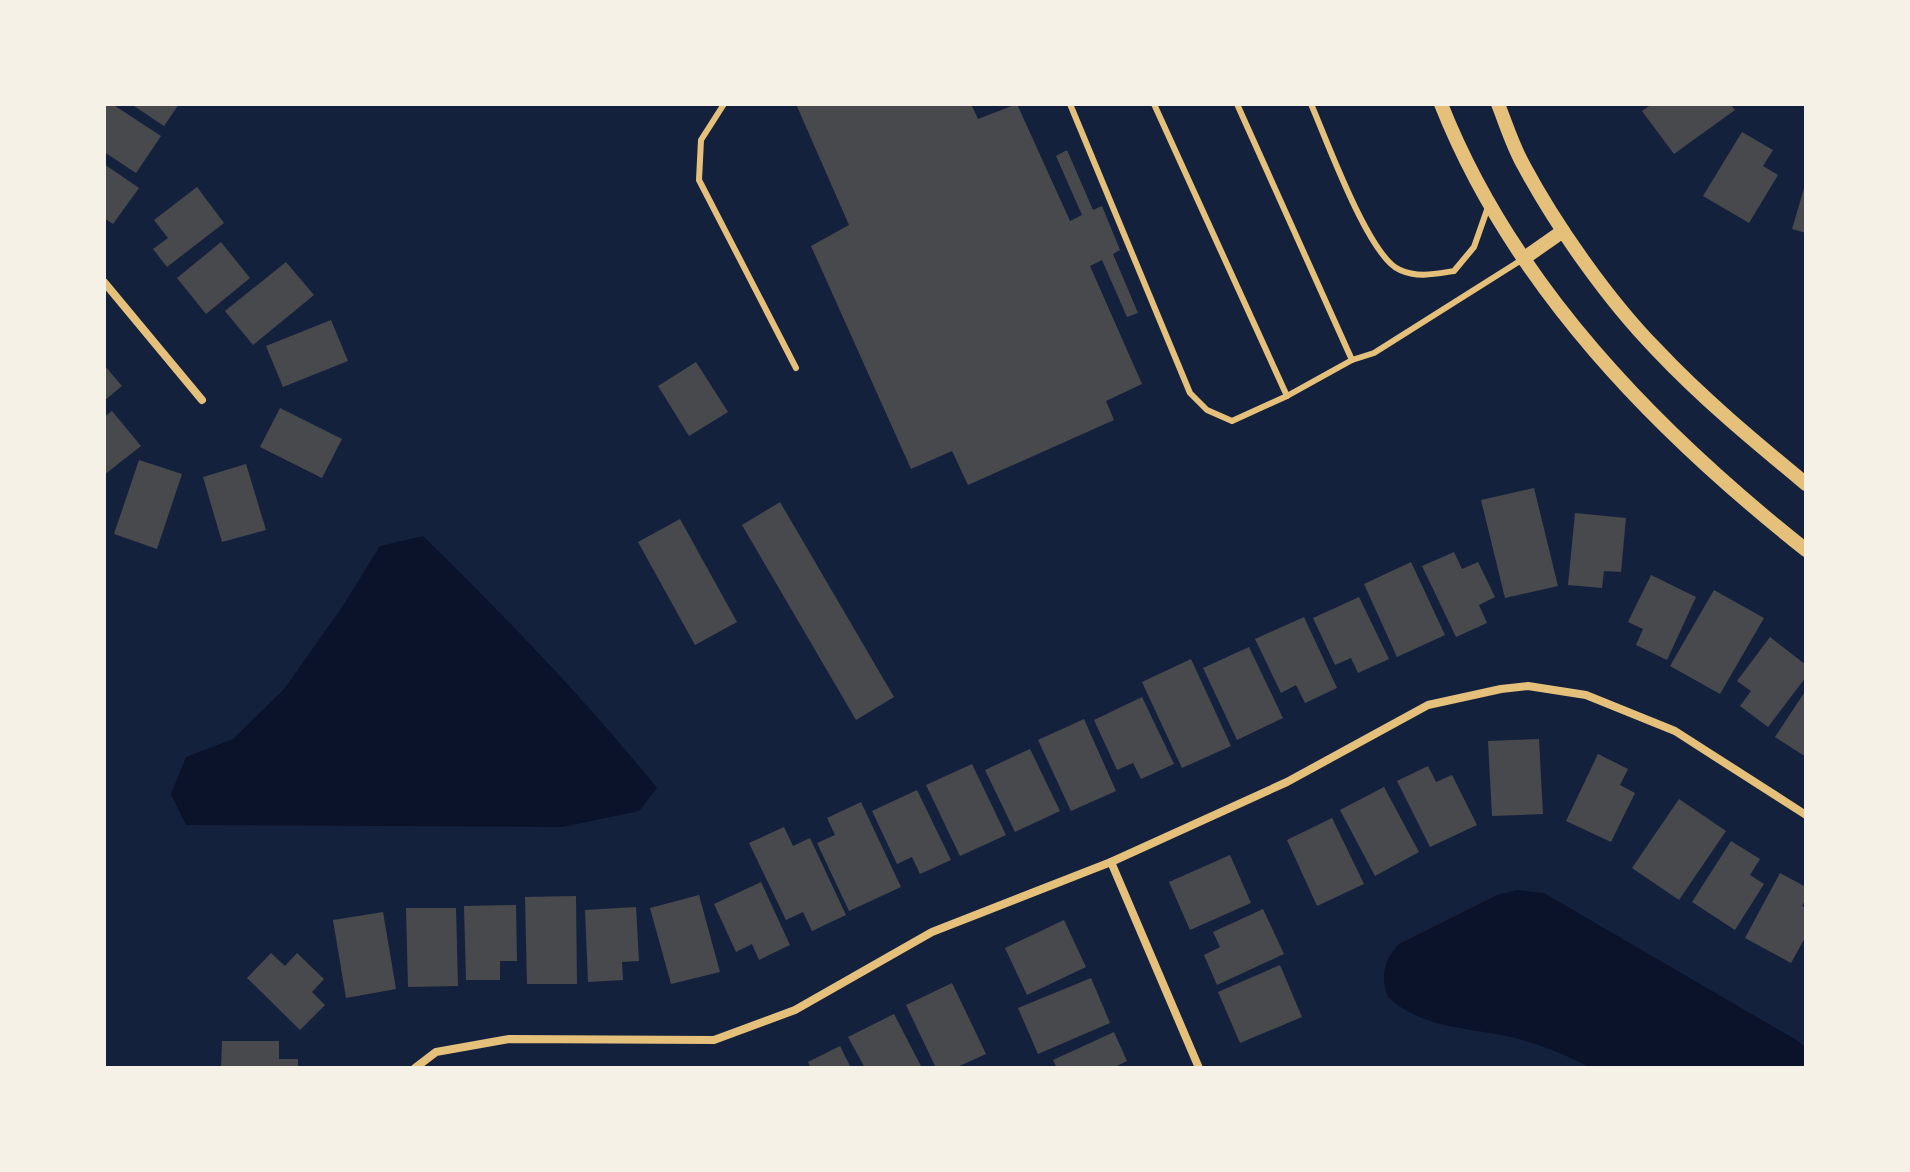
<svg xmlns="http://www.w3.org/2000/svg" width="1910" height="1172" viewBox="0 0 1910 1172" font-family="Commissioner,sans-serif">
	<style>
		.water { fill: #0b132b }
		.building { fill: #48494c }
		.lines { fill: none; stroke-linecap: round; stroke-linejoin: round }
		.service { stroke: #e5c07b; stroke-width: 6 }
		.minor { stroke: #e5c07b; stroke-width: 8 }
		.tertiary { stroke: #e5c07b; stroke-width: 14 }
	</style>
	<rect width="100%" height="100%" fill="#14213d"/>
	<g class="water">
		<path d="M423,536C505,616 585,699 657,788L639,811L563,827L186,825L171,794L186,757L233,739L284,689L342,607L380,546Z"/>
		<path d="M1517,890L1544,893L1798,1041L1806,1048V1068H1590C1567,1055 1541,1045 1515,1038C1471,1027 1423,1030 1388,997C1380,976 1384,960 1399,944L1497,895Z"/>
	</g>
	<g class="building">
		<polygon points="104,104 112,104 161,136 136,173 104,152"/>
		<polygon points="131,104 179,104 164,126"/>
		<polygon points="796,104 971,104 978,119 1017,104 1070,221 1082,215 1056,156 1067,150 1093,210 1102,206 1120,250 1113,254 1138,313 1127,317 1102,260 1090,266 1142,384 1106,401 1114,420 968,485 952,451 911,469 811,246 849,225"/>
		<polygon points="1652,104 1730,104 1735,110 1674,154 1642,111"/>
		<polygon points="1742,132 1773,150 1763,166 1778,175 1749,223 1703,196"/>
		<polygon points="104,164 139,188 113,224 104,218"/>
		<polygon points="1805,185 1806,186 1806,233 1792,229"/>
		<polygon points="197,187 224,223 167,267 153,249 168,238 154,220"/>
		<polygon points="221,242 250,278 206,314 177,278"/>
		<polygon points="286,262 314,295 253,345 225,311"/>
		<polygon points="331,320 348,361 283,387 266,346"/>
		<polygon points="696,362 728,412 689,436 658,386"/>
		<polygon points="104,365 122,386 104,401"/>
		<polygon points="280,408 342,439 322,478 260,447"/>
		<polygon points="112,411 141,446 104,475 104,417"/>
		<polygon points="139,460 182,474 157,549 114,534"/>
		<polygon points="246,464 266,530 222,542 203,477"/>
		<polygon points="1534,488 1558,586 1505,598 1481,500"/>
		<polygon points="780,502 894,697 856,720 742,525"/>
		<polygon points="1575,513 1626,518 1621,572 1604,571 1602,588 1568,585"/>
		<polygon points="680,519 737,622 695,645 638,542"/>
		<polygon points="1454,552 1462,569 1478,562 1495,597 1479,605 1487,623 1456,637 1422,566"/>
		<polygon points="1411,562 1445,635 1397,657 1364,584"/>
		<polygon points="1651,575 1696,597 1667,660 1636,645 1643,629 1628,622"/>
		<polygon points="1714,590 1764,618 1720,694 1670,666"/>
		<polygon points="1359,597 1389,659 1358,673 1351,658 1335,665 1313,618"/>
		<polygon points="1304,617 1337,688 1305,703 1296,685 1281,693 1255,639"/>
		<polygon points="1770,637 1806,665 1806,677 1768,727 1740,706 1751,691 1737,681"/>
		<polygon points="1249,647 1283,718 1237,740 1203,668"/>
		<polygon points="1191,659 1231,746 1182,768 1142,682"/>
		<polygon points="1806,690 1806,757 1775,737"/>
		<polygon points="1142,697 1174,764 1141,779 1133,763 1117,770 1094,720"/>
		<polygon points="1084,719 1116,791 1071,811 1038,740"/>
		<polygon points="1539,739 1543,814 1492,816 1488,741"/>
		<polygon points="1030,749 1060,811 1015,832 985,770"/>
		<polygon points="1598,754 1628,769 1620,785 1635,793 1611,842 1566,821"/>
		<polygon points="972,764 1006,835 960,856 926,785"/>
		<polygon points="1428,766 1436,782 1452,775 1477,825 1430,847 1397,781"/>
		<polygon points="1384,787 1419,852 1375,876 1340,810"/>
		<polygon points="917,790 951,860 920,874 912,857 897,864 872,811"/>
		<polygon points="1679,799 1726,831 1679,900 1632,868"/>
		<polygon points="861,802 901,887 849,911 817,843 835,835 827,818"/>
		<polygon points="1332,818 1364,884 1317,906 1287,840"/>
		<polygon points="784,827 793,846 810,838 846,915 812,931 803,912 786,920 749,843"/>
		<polygon points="1731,841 1760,859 1750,875 1764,884 1735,930 1692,902"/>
		<polygon points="1230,855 1251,903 1190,930 1169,882"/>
		<polygon points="1780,873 1806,887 1806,899 1802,906 1806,908 1806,936 1791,963 1745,938"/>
		<polygon points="761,882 790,945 759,960 752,944 736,952 714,904"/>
		<polygon points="699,895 720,972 671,984 650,908"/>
		<polygon points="576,896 577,984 527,984 525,897"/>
		<polygon points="516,905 517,961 500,961 500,980 466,980 464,906"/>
		<polygon points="636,907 639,961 622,962 623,980 588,982 585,910"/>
		<polygon points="406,908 456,908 458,986 408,987"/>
		<polygon points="1263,909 1284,954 1217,985 1204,955 1220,947 1213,932"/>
		<polygon points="383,912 396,989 346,998 333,920"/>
		<polygon points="1064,920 1086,967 1027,995 1005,948"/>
		<polygon points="271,953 285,966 297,953 324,979 312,992 325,1005 300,1030 247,978"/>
		<polygon points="1280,965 1302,1017 1240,1043 1218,992"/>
		<polygon points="1091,978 1110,1023 1038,1054 1018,1008"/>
		<polygon points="952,983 986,1054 955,1068 936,1068 906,1005"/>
		<polygon points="894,1014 922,1068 865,1068 848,1037"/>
		<polygon points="1114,1032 1127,1061 1117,1066 1118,1068 1057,1068 1053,1060"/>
		<polygon points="222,1041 279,1041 279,1059 298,1059 298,1068 221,1068"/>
		<polygon points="840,1046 851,1068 811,1068 808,1062"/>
	</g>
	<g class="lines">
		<g class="service">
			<polyline points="724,104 701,140 699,180 796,368"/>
			<polyline points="1070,104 1190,393 1207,410 1232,421 1287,396 1352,360 1374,353 1523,259"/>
			<polyline points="1154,104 1287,396"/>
			<polyline points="1237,104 1352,360"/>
			<path d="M1311,104C1326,138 1369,258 1400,270C1418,278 1435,274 1454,271L1474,247L1488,207"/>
		</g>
		<g class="minor">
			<polyline points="104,282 202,400"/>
			<polyline points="1111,862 1199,1068"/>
			<polyline points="415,1068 436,1052 509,1039 714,1040 795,1010 932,932 1111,862 1287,782 1428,705 1501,689 1528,686 1586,695 1675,731 1806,815"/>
		</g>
		<g class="tertiary">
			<path d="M1441,104C1513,286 1656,431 1806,550"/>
			<path d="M1498,104C1506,124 1513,147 1524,166C1556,226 1609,301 1656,349C1702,398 1754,441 1806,484"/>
			<polyline points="1523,259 1563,231"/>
		</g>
	</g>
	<rect width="1910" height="1172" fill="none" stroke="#f6f1e7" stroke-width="212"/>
</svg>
